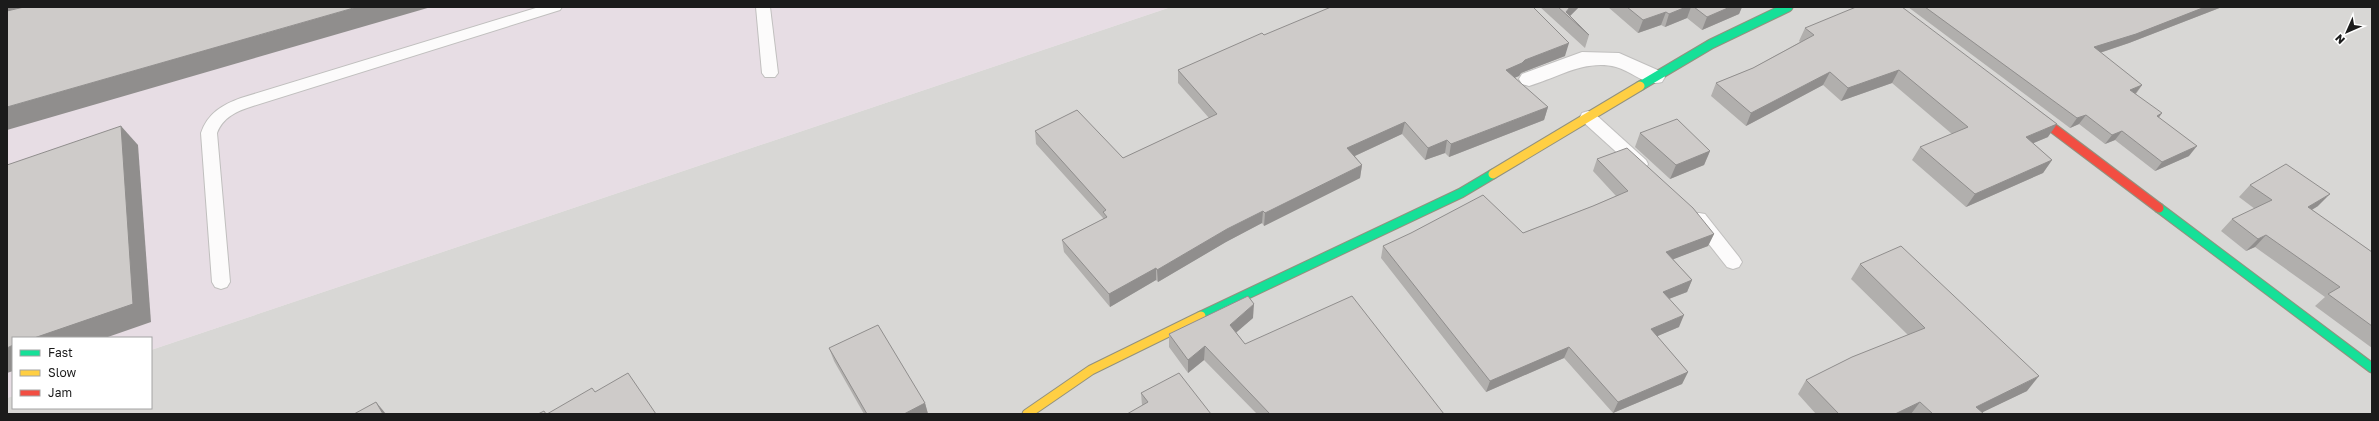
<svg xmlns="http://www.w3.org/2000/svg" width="2379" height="421" viewBox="0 0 2379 421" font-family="'Golos Text',sans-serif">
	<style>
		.residential { fill: #d8d7d5 }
		.industrial { fill: #e7dde4 }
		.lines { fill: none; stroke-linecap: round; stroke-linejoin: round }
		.lane-casing { stroke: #c0bfbe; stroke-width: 2 }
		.street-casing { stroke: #c0bfbe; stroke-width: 2 }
		.fast-casing { stroke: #92917e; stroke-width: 11 }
		.slow-casing { stroke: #92917e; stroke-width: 11 }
		.jam-casing { stroke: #92917e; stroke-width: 11 }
		.lane { fill: #fcfbfb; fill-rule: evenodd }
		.street { fill: #fcfbfb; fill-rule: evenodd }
		.fast { stroke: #16e098; stroke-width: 9 }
		.slow { stroke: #ffcf43; stroke-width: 9 }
		.jam { stroke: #f24e42; stroke-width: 9 }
		.wall { fill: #b1afad }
		.shaded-wall { fill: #908e8d }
		.building { fill: #cecbc9; stroke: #908e8d }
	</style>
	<rect width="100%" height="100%" fill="#e9e7e4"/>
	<polygon class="residential" points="1171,7 2372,7 2372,414 7,414 7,398 13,396 13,408 151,408 151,350"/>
	<polygon class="industrial" points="47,7 1171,7 151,350 151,338 13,338 13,396 7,398 7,17"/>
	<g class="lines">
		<defs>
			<g id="lane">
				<path d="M539,7H562L560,10L253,106C237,111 223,117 217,133L230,282L227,287L221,289L215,287L212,282L201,133C208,113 222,105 241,98Z"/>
				<polygon points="756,7 770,7 778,73 775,77 765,77 762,73"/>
				<polygon points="1588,111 1594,113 1646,160 1648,164 1646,168 1640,170 1634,168 1582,121 1580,117 1582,113"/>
				<polygon points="1699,213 1705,214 1739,257 1742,262 1739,267 1733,269 1727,267 1693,224 1690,219 1693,214"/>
			</g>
			<path id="street" d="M1582,52L1619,53L1662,72L1665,77L1662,82C1645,87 1632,71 1616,67C1585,59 1557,78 1529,86L1522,84L1519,79L1522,74Z"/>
			<g id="fast">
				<polyline points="1640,86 1711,44 1788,7"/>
				<polyline points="2159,208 2372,368"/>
				<polyline points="1201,316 1461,193 1493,174"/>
			</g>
			<g id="slow">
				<polyline points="1493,174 1640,86"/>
				<polyline points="1027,414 1091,370 1201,316"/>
			</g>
			<polyline id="jam" points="2029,110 2159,208"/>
		</defs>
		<use href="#lane" class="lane-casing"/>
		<use href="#street" class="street-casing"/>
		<use href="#fast" class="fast-casing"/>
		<use href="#slow" class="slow-casing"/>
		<use href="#jam" class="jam-casing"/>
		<use href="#lane" class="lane"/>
		<use href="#street" class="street"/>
		<use href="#fast" class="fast"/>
		<use href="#slow" class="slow"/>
		<use href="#jam" class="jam"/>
	</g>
	<g class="wall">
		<polygon points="1540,7 1579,7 1570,16 1589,35 1585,48"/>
		<polygon points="1608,7 1742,7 1739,14 1702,30 1687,18 1665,27 1661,25 1638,33"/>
		<polygon points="1908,7 2222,7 2129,43 2100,53 2142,85 2136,94 2159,118 2189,156 2155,171 2115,140 2105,144 2079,124 2070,128"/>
		<polygon points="1805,28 2048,137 2033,143 2052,160 2043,173 1966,207 1912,160 1920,147 1952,134 1892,83 1841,101 1823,85 1746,126 1711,96 1716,83 1753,68 1800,42 1799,41"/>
		<polygon points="1264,35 1565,56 1521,73 1519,76 1514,78 1548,107 1544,120 1449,157 1445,153 1425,160 1402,134 1355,156 1362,165 1360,178 1264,226 1262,223 1226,242 1158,282 1156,280 1110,307 1064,252 1062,240 1103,219 1103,218 1036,144 1035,131 1123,158 1209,118 1178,83 1178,70"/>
		<polygon points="1640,133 1710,151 1704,165 1670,179 1635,147"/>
		<polygon points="1597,159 1714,234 1708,246 1673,259 1692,280 1687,292 1669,299 1679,327 1657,336 1688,372 1682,384 1613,413 1564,358 1486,392 1381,258 1383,246 1523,233 1593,206 1616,196 1593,171"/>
		<polygon points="2250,185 2318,206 2312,210 2372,252 2372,348 2315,306 2325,297 2255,247 2246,251 2221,231 2232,219 2255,209 2239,197"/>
		<polygon points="1860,264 2027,391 1982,412 1984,414 1816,414 1798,394 1806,380 1908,335 1851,279"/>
		<polygon points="1253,318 1236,332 1245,344 1444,414 1257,414 1204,360 1188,373 1169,347 1169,334"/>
		<polygon points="829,348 925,403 928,414 864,414 834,361"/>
		<polygon points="1141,393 1211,414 1142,405"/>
	</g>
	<g class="shaded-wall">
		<polygon points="7,7 64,7 7,20"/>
		<polygon points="357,7 431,7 7,130 7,107"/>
		<polygon points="1570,7 1579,7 1569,17 1566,12"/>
		<polygon points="1686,7 1691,7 1687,18 1665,27 1669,14"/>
		<polygon points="1730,7 1742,7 1739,14 1702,30 1707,17"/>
		<polygon points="2205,7 2222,7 2129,43 2087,57 2094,47"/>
		<polygon points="1666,12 1661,25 1638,33 1643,20"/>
		<polygon points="1569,43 1565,56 1521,73 1519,76 1502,83 1506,70 1525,60"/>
		<polygon points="1899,70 1892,83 1841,101 1848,88"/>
		<polygon points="1830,72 1823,85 1746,126 1751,113"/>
		<polygon points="2142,85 2135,94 2130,90"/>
		<polygon points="1548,107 1544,120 1449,157 1451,144"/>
		<polygon points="2162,113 2155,123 2157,116"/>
		<polygon points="2086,115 2079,124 2070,128 2077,118"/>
		<polygon points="1405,122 1402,134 1346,160 1347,148"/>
		<polygon points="2057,124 2048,137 2017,150 2026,137"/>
		<polygon points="121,126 138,145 151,322 105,338 34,338"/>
		<polygon points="2122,131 2115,140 2105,144 2112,135"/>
		<polygon points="1447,140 1445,153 1425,160 1428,148"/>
		<polygon points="2197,146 2189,156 2155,171 2162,162"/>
		<polygon points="1710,151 1704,165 1670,179 1676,165"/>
		<polygon points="2052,160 2043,173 1966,207 1975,194"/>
		<polygon points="1362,165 1360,178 1264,226 1265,213"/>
		<polygon points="2330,194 2318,206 2296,219 2308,207"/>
		<polygon points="1263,211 1262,223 1226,242 1158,282 1157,270 1227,229"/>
		<polygon points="1714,234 1708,246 1661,264 1666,252"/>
		<polygon points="2266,235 2255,247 2246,251 2258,239"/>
		<polygon points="1156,268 1156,280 1110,307 1109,294"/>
		<polygon points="1692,280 1687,292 1658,303 1663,292"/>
		<polygon points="1254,304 1253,318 1230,338 1230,325"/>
		<polygon points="1684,315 1679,327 1646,341 1651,329"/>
		<polygon points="13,345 13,371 7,373 7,348"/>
		<polygon points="1205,346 1204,360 1188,373 1188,360"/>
		<polygon points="1569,347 1564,358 1486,392 1490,381"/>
		<polygon points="1688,372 1682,384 1613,413 1618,402"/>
		<polygon points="2039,376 2027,391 1979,414 1976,407"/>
		<polygon points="376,402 386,414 383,414"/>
		<polygon points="1920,402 1911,414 1895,414"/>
		<polygon points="925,403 928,414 904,414"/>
	</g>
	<g class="building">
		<polygon points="24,7 357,7 7,107 7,11"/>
		<polygon points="1331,7 1533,7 1569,43 1525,60 1522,63 1506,70 1548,107 1451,144 1447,140 1428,148 1405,122 1347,148 1362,165 1265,213 1263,211 1227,229 1157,270 1156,268 1109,294 1062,240 1107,217 1103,212 1106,210 1035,131 1077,110 1123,158 1217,114 1178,70 1262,33 1264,35"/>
		<polygon points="1558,7 1570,7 1566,12 1589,35"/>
		<polygon points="1627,7 1686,7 1669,14 1666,12 1643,20"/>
		<polygon points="1694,7 1730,7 1707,17"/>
		<polygon points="1856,7 1902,7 2057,124 2026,137 2052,160 1975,194 1920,147 1968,127 1899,70 1848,88 1830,72 1751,113 1716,83 1753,68 1814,35 1805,28"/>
		<polygon points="1925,7 2205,7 2136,34 2094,47 2142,85 2130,90 2162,113 2157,116 2197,146 2162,162 2122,131 2112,135 2086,115 2077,118"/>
		<polygon points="1677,119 1710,151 1676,165 1640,133"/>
		<polygon points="121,126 133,304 34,338 13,338 13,345 7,348 7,165"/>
		<polygon points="1627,148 1693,208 1714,234 1666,252 1692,280 1663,292 1684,315 1651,329 1688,372 1618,402 1569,347 1490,381 1383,246 1411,233 1483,195 1523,233 1593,206 1628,191 1597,159"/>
		<polygon points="2286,164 2330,194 2308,207 2372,252 2372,326 2328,294 2340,287 2266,235 2258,239 2232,219 2272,200 2250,185"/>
		<polygon points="1901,246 2039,376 1976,407 1984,414 1933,414 1920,402 1895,414 1839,414 1806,380 1852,357 1925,328 1860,264"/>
		<polygon points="1248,296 1254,304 1230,325 1245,344 1352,296 1444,414 1270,414 1205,346 1188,360 1169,334"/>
		<polygon points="878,325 925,403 904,414 867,414 829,348"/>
		<polygon points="628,373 656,414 547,414 592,388 595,392"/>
		<polygon points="1179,373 1211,414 1127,414 1148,402 1141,393"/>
		<polygon points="376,402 383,414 354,414"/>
		<polygon points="544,411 546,414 538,414"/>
	</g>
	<rect width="2379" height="421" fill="none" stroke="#1b1b1b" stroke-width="16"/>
	<rect x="12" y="337" width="140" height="72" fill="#ffffff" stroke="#a4a4a4"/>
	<rect x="20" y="350" width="20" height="6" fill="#16e098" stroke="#a4a4a4"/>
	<text x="48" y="357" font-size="12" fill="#1b1b1b">Fast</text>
	<rect x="20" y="370" width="20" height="6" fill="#ffcf43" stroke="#a4a4a4"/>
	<text x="48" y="377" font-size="12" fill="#1b1b1b">Slow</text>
	<rect x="20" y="390" width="20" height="6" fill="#f24e42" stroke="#a4a4a4"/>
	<text x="48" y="397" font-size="12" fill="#1b1b1b">Jam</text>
	<g transform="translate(2347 32) rotate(225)" stroke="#ffffff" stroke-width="3" paint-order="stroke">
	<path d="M0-3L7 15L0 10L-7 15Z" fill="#1b1b1b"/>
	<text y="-6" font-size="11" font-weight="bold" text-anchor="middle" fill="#1b1b1b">N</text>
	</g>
</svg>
